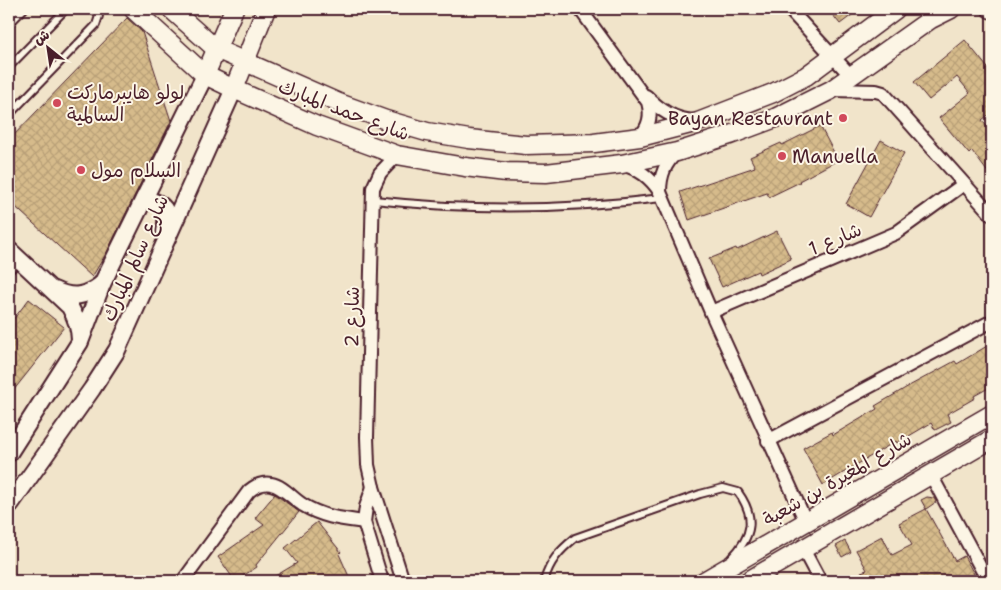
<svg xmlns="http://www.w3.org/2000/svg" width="1001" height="590" viewBox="0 0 1001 590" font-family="'Shantell Sans','Playpen Sans Arabic',sans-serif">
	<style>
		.building { fill: url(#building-cross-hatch); stroke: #4a1f2b }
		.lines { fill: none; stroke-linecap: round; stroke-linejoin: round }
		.service-casing { stroke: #4a1f2b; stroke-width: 10 }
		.minor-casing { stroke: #4a1f2b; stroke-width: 16 }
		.tertiary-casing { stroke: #4a1f2b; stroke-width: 20 }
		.secondary-casing { stroke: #4a1f2b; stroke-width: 21 }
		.service { stroke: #fcf5e5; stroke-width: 6 }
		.minor { stroke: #fcf5e5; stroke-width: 12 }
		.tertiary { stroke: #fcf5e5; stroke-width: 16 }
		.secondary { stroke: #fcf5e5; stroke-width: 18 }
		.poi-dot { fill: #d1495b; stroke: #fcf5e5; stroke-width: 2 }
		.labels { text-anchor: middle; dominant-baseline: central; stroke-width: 4; stroke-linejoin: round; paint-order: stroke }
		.poi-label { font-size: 19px; fill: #4a1f2b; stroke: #fcf5e5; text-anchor: start }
		.street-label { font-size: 19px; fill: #4a1f2b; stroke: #fcf5e5 }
	</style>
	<defs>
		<pattern id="building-cross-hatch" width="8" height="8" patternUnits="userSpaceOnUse" patternTransform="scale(1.25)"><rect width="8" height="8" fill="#d6bb8b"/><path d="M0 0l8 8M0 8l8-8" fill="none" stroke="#b9a078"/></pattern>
	</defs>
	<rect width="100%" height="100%" fill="#f1e4ca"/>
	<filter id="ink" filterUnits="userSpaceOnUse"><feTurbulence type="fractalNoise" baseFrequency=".02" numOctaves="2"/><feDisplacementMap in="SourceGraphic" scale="10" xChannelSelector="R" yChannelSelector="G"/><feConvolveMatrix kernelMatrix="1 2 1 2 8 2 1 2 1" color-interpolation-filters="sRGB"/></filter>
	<g filter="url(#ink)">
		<g class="building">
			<polygon points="828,9 860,9 840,24"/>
			<polygon points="127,18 142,32 171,121 107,252 92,277 9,201 9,140"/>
			<polygon points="965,40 992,73 992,112 982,120 992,133 992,178 972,151 969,154 939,118 970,93 957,77 929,100 914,82"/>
			<polygon points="820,126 838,160 799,181 800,182 769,197 767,193 689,220 680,192 755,167 750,157 781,143 782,145"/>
			<polygon points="881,140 904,153 869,217 846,204"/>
			<polygon points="777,231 791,259 759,274 758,271 722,287 709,259 736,248 737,250"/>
			<polygon points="29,299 64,327 9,396 9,325"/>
			<polygon points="992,343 992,386 974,396 975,398 947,414 951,422 935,430 931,423 897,443 896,441 823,485 803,448 832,432 833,435 877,409 875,406 909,386 955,361 957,364"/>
			<polygon points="275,494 299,512 256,565 257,567 235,581 218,557 264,525 255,518"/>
			<polygon points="927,497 934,498 936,502 926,509 921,500"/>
			<polygon points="926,509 955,561 964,556 978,581 866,581 861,572 867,570 856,550 882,536 892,555 912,545 899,523"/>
			<polygon points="317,522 341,552 339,554 351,581 267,581 297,563 285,548"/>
			<polygon points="845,541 851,552 842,557 836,546"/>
		</g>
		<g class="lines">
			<defs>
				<g id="service">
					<polyline points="9,24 24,9"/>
					<polyline points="9,67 66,9"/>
					<polyline points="9,115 96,25 99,16 94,9"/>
					<path d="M374,200C472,211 565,210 662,198"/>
					<path d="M544,581C550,561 559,551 575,538L700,494L723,488L738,492C756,517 753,536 731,558"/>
				</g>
				<g id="minor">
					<path d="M580,9L648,102C652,116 649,126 640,137"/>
					<polyline points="789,9 851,76"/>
					<polyline points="831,90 876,91 883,93 992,215"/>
					<path d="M646,96C660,110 673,119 693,121"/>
					<polyline points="397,155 380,173 373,188 367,437 368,465 373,487 403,581"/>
					<path d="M622,164C639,169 650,177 660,192L711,312L806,522"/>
					<path d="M660,192C660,175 665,163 677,152"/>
					<polyline points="9,267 17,258"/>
					<polyline points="711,312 896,233 964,184"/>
					<polyline points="768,441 992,321"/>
					<polyline points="931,475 988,581"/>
					<polyline points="373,487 366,507 364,522 382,581"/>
					<polyline points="803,549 820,581"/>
					<path d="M183,581L249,491C255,486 262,482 271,484C283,486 293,499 303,505C322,517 342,519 364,522"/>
				</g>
				<g id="tertiary">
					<path d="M144,199C168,204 168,211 165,233"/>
					<path d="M9,250L70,307C76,318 80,328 80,340"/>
					<path d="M54,290C73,299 85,297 102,284"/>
					<polyline points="9,453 80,342 102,284 205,75"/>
					<polyline points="9,506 92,389 117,350 234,89"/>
				</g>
				<g id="secondary">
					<polyline points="133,9 205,75 234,89 317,126 397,155 465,167 506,172 546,173 622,164 677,152 730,135 773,119 831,90 931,19 951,9"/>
					<polyline points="171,9 216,49 339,103 386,120 427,132 469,139 526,145 594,143 640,137 698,122 773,93 806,76 896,9"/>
					<polyline points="991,9 992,9"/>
					<polyline points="205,75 234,9"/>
					<polyline points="234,89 266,9"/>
					<polyline points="704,581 992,414"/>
					<polyline points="748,581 992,439"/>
				</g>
			</defs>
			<use href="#service" class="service-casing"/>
			<use href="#minor" class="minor-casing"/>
			<use href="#tertiary" class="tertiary-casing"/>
			<use href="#secondary" class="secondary-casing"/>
			<use href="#service" class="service"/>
			<use href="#minor" class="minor"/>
			<use href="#tertiary" class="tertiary"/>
			<use href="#secondary" class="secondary"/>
		</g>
	</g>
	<g class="poi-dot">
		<circle cx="57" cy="103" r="5"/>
		<circle cx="843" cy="118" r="5"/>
		<circle cx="782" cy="156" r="5"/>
		<circle cx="81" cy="170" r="5"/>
	</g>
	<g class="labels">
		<g class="poi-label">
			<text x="67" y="92">لولو هايبرماركت<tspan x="67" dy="22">السالمية</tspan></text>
			<text x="833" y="118" text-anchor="end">Bayan Restaurant</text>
			<text x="792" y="156">Manuella</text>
			<text x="91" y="170">السلام مول</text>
		</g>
		<g class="street-label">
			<text transform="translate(344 110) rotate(21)">شارع حمد المبارك</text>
			<text transform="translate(835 239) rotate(-23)">شارع 1</text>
			<text transform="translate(135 258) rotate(-66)">شارع سالم المبارك</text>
			<text transform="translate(352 317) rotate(-89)">شارع 2</text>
			<text transform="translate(837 479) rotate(-30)">شارع المغيرة بن شعبة</text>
		</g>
	</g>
	<rect width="1001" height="590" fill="none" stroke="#fcf5e5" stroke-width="30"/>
	<rect x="15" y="15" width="971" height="560" fill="none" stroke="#4a1f2b" stroke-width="2" filter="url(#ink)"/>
	<g transform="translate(48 48) rotate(330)" stroke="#fcf5e5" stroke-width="4" paint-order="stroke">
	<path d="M0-4L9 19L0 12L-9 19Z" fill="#4a1f2b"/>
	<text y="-8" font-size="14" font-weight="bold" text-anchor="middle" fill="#4a1f2b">ش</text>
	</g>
</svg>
